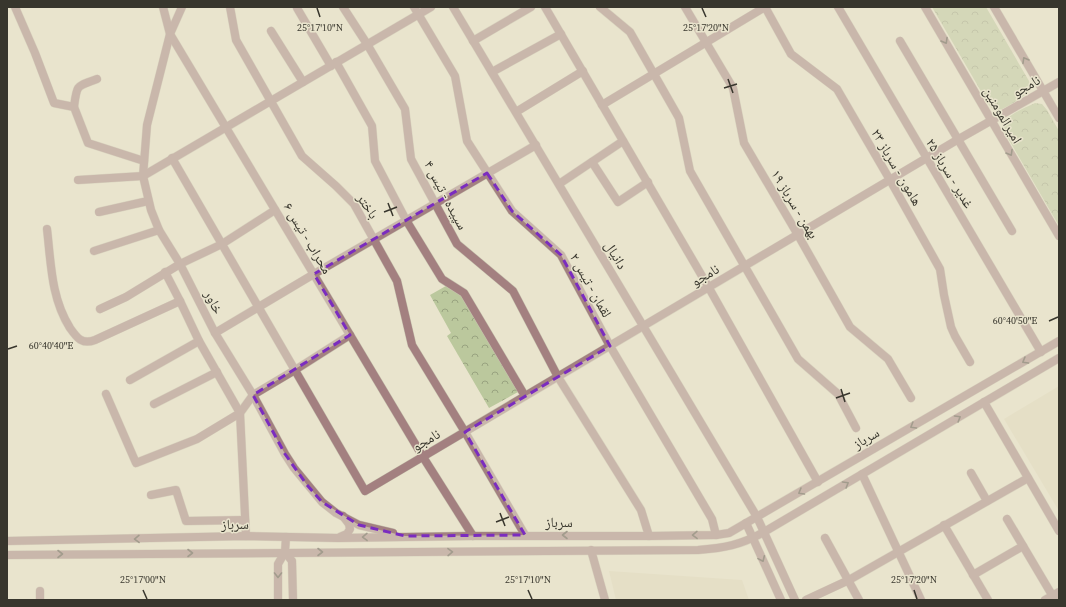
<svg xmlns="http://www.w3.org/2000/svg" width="1066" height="607" viewBox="0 0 1066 607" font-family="'Source Serif 4','Noto Naskh Arabic',serif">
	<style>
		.built { fill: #e0dabc }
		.park { fill: url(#park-crowns) }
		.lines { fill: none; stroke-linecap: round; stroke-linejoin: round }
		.minor-casing { stroke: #c6c1ad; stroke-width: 9 }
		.tertiary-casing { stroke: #c6c1ad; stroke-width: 9 }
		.minor { stroke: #a38080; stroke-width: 8 }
		.tertiary { stroke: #a38080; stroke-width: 8 }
		.oneway { stroke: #4d453e }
		.marked { fill: none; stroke: #7b2cbf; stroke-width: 3; stroke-dasharray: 8 5; stroke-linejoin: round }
		.ticks { fill: none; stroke: #38362d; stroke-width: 1.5 }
		.labels { text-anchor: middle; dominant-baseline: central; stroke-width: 3; stroke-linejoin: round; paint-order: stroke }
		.street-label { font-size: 14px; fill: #38362d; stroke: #e9e4cd }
		.ticks-label { font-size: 10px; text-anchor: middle; fill: #38362d; stroke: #e9e4cd; stroke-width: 3; stroke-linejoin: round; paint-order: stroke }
	</style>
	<defs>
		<pattern id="park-crowns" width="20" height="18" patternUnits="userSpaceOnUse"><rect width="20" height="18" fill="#bbc89d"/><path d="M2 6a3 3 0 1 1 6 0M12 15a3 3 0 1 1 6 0" fill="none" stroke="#99a380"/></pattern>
	</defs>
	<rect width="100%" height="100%" fill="#e9e4cd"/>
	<g class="built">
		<polygon points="1059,386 1059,511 1004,419"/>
		<polygon points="609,571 742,580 749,600 616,600"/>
	</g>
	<g class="park">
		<path d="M932,7H986L1029,81C1030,85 1031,87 1029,91C1027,95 1002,111 996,111C993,111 991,107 989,105Z"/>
		<path d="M1035,103L1042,104L1047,110L1059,131V226L1002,128C1004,115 1025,108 1035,103Z"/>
		<polygon points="453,282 518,392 489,408 447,336 451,333 430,295"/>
	</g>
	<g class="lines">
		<defs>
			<g id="minor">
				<polyline points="15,7 35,53 54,103 74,107 88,143 144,161"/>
				<polyline points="163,7 170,34 423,457 473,536"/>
				<polyline points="230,7 236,40 302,156 336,186 354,204 397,281 412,345 465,432 525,535"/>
				<polyline points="343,7 367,44 405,109 411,159 457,244 513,291 558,377 641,510 649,536"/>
				<polyline points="414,7 455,76 467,141 512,211 561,255 610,346 712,519 716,535"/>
				<polyline points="453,7 757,517"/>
				<polyline points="545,7 709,288 818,482"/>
				<polyline points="600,7 630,32 679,118 690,171 798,359 838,394 856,428"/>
				<polyline points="685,7 733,88 744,143 798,235 850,327 888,359 911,398"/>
				<polyline points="838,7 1041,352"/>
				<polyline points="297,8 331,66"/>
				<polyline points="271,31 303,82"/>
				<polyline points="473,41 531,7"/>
				<polyline points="900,41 1012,231"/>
				<polyline points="336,62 372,126 375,161 406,220 442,279 464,293 525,396"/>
				<polyline points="492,72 561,34"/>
				<polyline points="602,105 765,7 791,54 837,89 890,180 940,269 944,295 951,327 955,336 970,362"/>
				<path d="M74,107C77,84 76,87 97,79"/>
				<polyline points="516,112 583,71"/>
				<polyline points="172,158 365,491 957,140 1059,82"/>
				<polyline points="592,162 618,202 648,182"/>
				<polyline points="78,180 143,176 431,7"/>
				<polyline points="559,184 623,141"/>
				<polyline points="99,212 148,201"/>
				<path d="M47,229C51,263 51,298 70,328C77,338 82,345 95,340L180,301"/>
				<polyline points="94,251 159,230"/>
				<polyline points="165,272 180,301 199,341 240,413 246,536"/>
				<polyline points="100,309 126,297 180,264 222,244 275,210"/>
				<polyline points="215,333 314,274 536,145"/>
				<polyline points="130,380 199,341"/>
				<polyline points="106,394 136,463 197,439 240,413 253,395 295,370 350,335"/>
				<polyline points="984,402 1059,531"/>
				<polyline points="154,404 217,372"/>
				<polyline points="971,473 987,501"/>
				<polyline points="862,474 921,600"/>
				<polyline points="151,495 176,490 186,521 245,520"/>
				<polyline points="1007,519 1055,600"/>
				<polyline points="944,525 988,600"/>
				<polyline points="825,538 859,600"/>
				<polyline points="591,550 605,600"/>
				<polyline points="973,575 1023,546"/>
				<polyline points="40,591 40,600"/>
				<polyline points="806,600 849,580 1028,478"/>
				<polyline points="1045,600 1059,592"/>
			</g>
			<g id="tertiary">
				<polyline points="182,7 170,34 147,125 143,176 151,210 159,230 180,264 215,333 253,395 285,454 294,468 322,502 336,513 359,525 393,533"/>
				<polyline points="925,7 1059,236"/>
				<polyline points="994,7 1059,118"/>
				<polyline points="757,517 795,600"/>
				<polyline points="746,523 781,600"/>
				<polyline points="340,537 347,534 350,529 349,524 343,516"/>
				<polyline points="7,541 246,536 338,538 473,536 649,536 716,535 729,533 1059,341"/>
				<polyline points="285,552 292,561 293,600"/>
				<path d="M7,555L698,550C724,548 741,545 764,532L1059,358"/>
				<polyline points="278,600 278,564 285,552 286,537"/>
			</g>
		</defs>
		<use href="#minor" class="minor-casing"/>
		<use href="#tertiary" class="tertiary-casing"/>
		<use href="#minor" class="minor"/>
		<use href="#tertiary" class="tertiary"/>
	</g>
	<defs><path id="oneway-chevron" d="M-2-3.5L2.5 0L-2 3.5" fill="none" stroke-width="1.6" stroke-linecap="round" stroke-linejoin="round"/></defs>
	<g class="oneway">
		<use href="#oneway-chevron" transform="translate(945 41) rotate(60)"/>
		<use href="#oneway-chevron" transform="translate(1025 60) rotate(-120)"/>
		<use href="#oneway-chevron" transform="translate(1010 153) rotate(60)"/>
		<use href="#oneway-chevron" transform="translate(1025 361) rotate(150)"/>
		<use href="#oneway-chevron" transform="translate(958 418) rotate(-31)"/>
		<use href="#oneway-chevron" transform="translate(913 426) rotate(149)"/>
		<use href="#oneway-chevron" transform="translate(846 484) rotate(-31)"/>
		<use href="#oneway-chevron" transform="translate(801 492) rotate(150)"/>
		<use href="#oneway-chevron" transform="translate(565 535) rotate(-180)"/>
		<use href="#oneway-chevron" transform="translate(695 535) rotate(179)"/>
		<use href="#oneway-chevron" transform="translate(365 537) rotate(179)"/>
		<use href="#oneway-chevron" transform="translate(137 539) rotate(179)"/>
		<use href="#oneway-chevron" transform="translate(320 552)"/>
		<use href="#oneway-chevron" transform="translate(450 552) rotate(-1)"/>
		<use href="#oneway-chevron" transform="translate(190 553)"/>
		<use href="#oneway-chevron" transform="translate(60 554)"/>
		<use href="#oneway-chevron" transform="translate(762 559) rotate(66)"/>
		<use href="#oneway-chevron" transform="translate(278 575) rotate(90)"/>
	</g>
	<path d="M0 0H1066V607H0ZM487,173L512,211L561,255L610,346L465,432L525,535L405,536L359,525L322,502L307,485L285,454L253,395L350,335L314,274Z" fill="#e9e4cd" fill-opacity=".55" fill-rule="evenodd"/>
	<path class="marked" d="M487,173L512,211L561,255L610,346L465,432L525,535L405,536L359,525L322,502L307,485L285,454L253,395L350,335L314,274Z"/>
	<path class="ticks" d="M317,8L320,17M702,8L706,17M728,79L733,93M724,88L737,84M388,203L393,216M384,212L397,207M1049,321L1058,317M8,349L17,346M841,389L845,402M836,398L850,393M500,513L505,526M496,522L509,517M143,590L147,599M528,590L532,599M914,590L917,599"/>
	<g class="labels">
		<g class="street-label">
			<text transform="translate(1026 86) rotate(-30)">نامجو</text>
			<text transform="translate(1003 115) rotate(60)">امیرالمومنین</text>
			<text transform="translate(897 167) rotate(60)">هامون - سرباز ۲۳</text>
			<text transform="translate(950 173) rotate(59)">غدیر - سرباز ۲۵</text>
			<text transform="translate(446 195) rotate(62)">سپیده - تیس ۴</text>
			<text transform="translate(795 204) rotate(59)">بهمن - سرباز ۱۹</text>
			<text transform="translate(368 206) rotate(57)">باختر</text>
			<text transform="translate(308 238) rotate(59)">محراب - تیس ۶</text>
			<text transform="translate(616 255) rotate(59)">دانیال</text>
			<text transform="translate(705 275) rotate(-31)">نامجو</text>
			<text transform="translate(591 285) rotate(61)">لقمان - تیس ۲</text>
			<text transform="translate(214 302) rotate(63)">خاور</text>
			<text transform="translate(866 438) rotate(-31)">سرباز</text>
			<text transform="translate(426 440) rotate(-31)">نامجو</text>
			<text x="559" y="522">سرباز</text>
			<text transform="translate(235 524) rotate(-1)">سرباز</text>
		</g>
	</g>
	<g class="ticks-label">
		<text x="320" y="31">25°17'10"N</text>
		<text x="706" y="31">25°17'20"N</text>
		<text x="1015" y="324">60°40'50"E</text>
		<text x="51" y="349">60°40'40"E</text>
		<text x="143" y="583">25°17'00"N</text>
		<text x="528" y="583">25°17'10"N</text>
		<text x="914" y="583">25°17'20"N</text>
	</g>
	<rect width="1066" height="607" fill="none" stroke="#38362d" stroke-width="16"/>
</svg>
